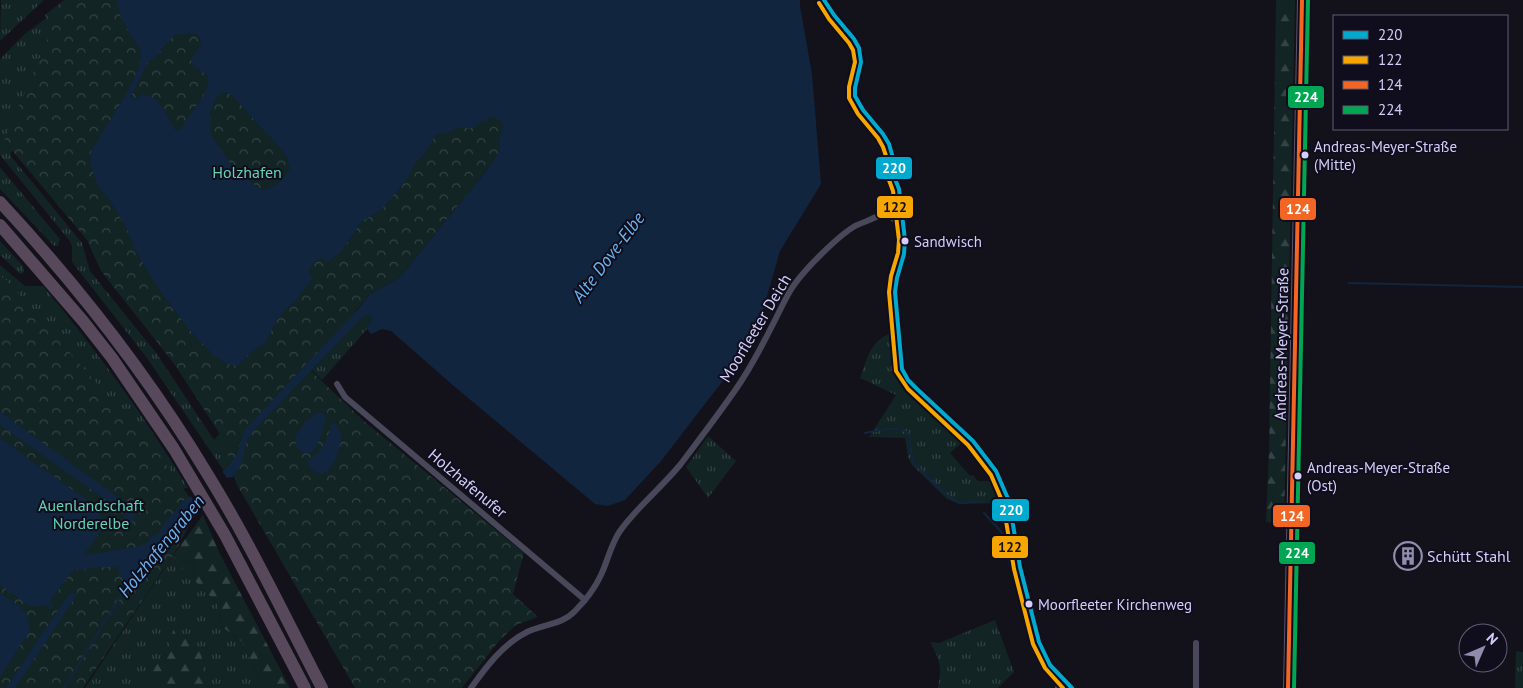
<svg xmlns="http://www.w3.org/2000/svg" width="1523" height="688" viewBox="0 0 1523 688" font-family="'PT Sans',sans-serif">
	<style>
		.grass { fill: url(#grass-tufts) }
		.forest { fill: url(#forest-firs) }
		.park { fill: url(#park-crowns) }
		.water { fill: #12253e; fill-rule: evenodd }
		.pier { fill: #13121a }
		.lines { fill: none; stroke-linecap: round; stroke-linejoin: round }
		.stream { stroke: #12253e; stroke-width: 2 }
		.street { stroke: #48485a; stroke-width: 6 }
		.primary { stroke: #5a526b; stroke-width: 10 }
		.highway { stroke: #58485b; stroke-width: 12 }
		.bus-1-casing { stroke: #100e1d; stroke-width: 8 }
		.bus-2-casing { stroke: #100e1d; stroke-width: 8 }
		.bus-3-casing { stroke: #100e1d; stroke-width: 8 }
		.bus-4-casing { stroke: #100e1d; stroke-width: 8 }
		.bus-1 { stroke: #00a9ce; stroke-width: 4 }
		.bus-2 { stroke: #f7a600; stroke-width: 4 }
		.bus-3 { stroke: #f26522; stroke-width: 4 }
		.bus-4 { stroke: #00a651; stroke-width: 4 }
		.bus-dot { fill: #d3cffa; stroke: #100e1d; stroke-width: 2 }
		.labels { text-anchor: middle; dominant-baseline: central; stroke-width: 4; stroke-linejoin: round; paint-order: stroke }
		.bus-label { font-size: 15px; fill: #d3cffa; stroke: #100e1d; text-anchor: start }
		.park-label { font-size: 16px; fill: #63d2b4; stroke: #100e1d }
		.street-label { font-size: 16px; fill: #d3cffa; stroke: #100e1d }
		.poi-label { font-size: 16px; fill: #d3cffa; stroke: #100e1d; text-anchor: start }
		.water-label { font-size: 18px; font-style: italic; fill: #68b4f0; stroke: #100e1d }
		.line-badge { stroke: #100e1d; stroke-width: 2 }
		.badge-label { font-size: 14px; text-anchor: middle; font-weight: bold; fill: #fff }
		.pale-badge-label { font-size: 14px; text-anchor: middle; font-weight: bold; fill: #111 }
	</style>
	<defs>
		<pattern id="grass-tufts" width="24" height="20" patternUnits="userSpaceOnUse" patternTransform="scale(1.25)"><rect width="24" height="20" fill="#122424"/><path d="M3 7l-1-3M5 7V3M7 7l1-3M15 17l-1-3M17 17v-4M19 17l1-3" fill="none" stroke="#344345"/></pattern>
		<pattern id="forest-firs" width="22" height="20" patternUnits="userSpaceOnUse" patternTransform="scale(1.25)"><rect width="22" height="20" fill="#122424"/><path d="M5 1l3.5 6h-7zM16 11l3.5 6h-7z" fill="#344345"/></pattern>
		<pattern id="park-crowns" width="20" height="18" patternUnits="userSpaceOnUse" patternTransform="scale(1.25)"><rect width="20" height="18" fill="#122424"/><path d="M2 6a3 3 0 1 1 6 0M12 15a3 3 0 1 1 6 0" fill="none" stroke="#344345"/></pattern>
	</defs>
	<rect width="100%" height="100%" fill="#13121a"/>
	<g class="grass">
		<polygon points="1,0 44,0 0,41"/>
		<polygon points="52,14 59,51 10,155 82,243 90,271 157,354 214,440 242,409 235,457 224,471 147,358 72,262 72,246 69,240 0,155 0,59 27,32"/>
		<polygon points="0,167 60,239 58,246 54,246 0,189"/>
		<polygon points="0,241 23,266 24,271 22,274 19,273 0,255"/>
		<path d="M0,265L25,286H43C96,349 145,417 188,488L168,491L0,393Z"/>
		<polygon points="364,315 370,315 372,318 367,329 322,380 312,370"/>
		<path d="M895,332L898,362L903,379L966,439L950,453L970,476L973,475L978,481H998L1004,497L1003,501L999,503L959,504L947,499L912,465L908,457L905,438L869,437L896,395L860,378C867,358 871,338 895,332Z"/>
		<polygon points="708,436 736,461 708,498 686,467"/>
		<polygon points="174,554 176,565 182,569 184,564 188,561 192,562 194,569 193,579 218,604 221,626 242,642 263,688 85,688"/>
		<path d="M995,620L1014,672L998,688H938C942,667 940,660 930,642L939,643Z"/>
		<polygon points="1516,651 1523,652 1523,688 1515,688"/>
	</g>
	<g class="forest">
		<polygon points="1276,0 1295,0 1284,524 1266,522 1269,451"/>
		<polygon points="203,515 220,554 290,688 263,688 242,642 221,626 218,604 193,579 194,569 192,562 188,561 184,564 182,570 176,566 174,554"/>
		<path d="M173,630L193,637L201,652L204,676L210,688H154L149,679L147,669C164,656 169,653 173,630Z"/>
	</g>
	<g class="park">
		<polygon points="64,0 704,0 534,107 487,170 400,277 369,295 331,341 305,365 365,422 524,553 513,594 538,617 516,625 499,641 462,688 355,688 237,485 223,439 175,365 101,271 87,240 4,141 51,31 45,15"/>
		<polygon points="0,273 157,452 198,509 174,554 83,688 0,688"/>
	</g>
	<g class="water">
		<path d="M117,0H800V6L812,74L821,184L780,251L763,310L725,378L661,461L625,500L608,506L595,504L455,387L391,331L382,329L371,334L367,329L372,318L369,315H365L253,431L247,440L241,465L233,477L227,478L195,505L192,512L135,586H129L120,575L118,566L73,570L50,601L53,606L51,609L46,604C41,607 34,607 28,605L0,585V438L95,506C111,527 95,537 84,555L137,547L146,543L155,533L159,534L162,526L185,499L190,497C208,483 230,470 239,449C241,442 242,436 245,429L359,308L369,295L400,277L487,170L500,150V136L503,125L501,121L492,117L483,121L473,128H457L447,133H441L435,136L427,150L414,165L408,178L381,210L361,222L342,251L328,262L322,258C314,260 311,265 309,273L313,278L295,301L286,309L276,321L266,342L250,353L237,366L227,364L213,355L187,327L156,285L135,250L127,229L109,199L98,186L90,163L91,149L96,144C106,123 147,71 140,49C138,46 135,42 133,39C127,28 117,13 117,0ZM192,33L199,36L201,44L191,60L193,65L208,76C208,77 209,82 208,84C205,97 188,116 181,129L175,130L164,110L155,98L142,94L135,99L131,97L148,62L155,57L174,35ZM222,92L232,95L286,155L290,168C283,180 276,188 262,190L248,180L230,163L211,135L210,112L215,100Z"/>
		<polygon points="0,412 132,507 136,515 132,522 120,522 126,514 0,425"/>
		<path d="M316,413H322L325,416L326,419C322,431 320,447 309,454C298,452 295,447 295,437L304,423Z"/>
		<path d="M335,422L342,436C339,449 336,466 323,474C315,474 310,469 307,461C324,450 326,442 332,423Z"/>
		<path d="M0,593C16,604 31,609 29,632L0,677Z"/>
		<polygon points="78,593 15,688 6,688 69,594"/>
	</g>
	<polygon class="pier" points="221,470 228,479 196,505 190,494"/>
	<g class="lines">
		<g class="stream">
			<polyline points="1349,283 1523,287"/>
			<path d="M865,433C877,431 907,422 910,439C911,447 910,454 914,463C923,472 949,501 960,503C968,504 976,499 984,502"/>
			<polyline points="984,513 1004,535 1010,566 1021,600 1031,648 1043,668 1054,680"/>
			<polyline points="64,688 128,584"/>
		</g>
		<g class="street">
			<path d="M896,182L899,189L905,240L904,254L897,278L895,292L902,369C909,385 923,395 935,406C960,429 988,451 1002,483C1013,507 1014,532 1018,557C1020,571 1024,585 1028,598C1032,617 1035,639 1045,656C1051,668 1063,678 1072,688"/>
			<polyline points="886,211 904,230"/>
			<polyline points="337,384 345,397 585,600"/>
			<path d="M471,688C486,667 503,644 527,632C543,624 562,625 575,611C585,601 595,588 601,575C608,560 611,544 620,531C638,506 661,488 680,465C699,440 718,415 736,389C750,369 762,346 773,324C780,311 786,296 794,285C806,268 838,236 855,226C869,219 889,216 893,199C898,179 895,151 884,134C875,122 863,112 857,99C850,84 864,67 859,51C853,31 833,19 824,0"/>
			<polyline points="1058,688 1065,681"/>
			<polyline points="1196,688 1196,643"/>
		</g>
		<polyline class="primary" points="1288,688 1302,0"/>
		<g class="highway">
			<path d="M0,202C78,286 149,377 208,475C250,543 285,617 322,688"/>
			<polyline points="0,225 83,321 112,358 174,449 225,535 305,688"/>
		</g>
		<defs>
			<polyline id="bus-1" points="824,0 834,15 854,39 859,48 861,62 855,88 855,96 863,110 883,134 889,144 893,158 895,179 899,189 905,240 904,254 897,278 895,292 902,369 908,380 917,389 973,441 996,471 1009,501 1020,567 1039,642 1050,665 1072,688"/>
			<polyline id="bus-2" points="819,3 829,19 849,43 853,50 855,62 849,87 849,98 858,114 878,138 883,147 887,159 889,180 893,191 899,240 898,253 891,276 889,292 896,371 908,389 968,445 991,475 1003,503 1014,569 1033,644 1045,668 1063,688"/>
			<polyline id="bus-3" points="1288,688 1302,0"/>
			<polyline id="bus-4" points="1294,688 1308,0"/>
		</defs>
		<use href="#bus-1" class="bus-1-casing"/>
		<use href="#bus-2" class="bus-2-casing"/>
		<use href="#bus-3" class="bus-3-casing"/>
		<use href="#bus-4" class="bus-4-casing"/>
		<use href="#bus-1" class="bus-1"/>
		<use href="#bus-2" class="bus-2"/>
		<use href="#bus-3" class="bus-3"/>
		<use href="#bus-4" class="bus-4"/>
	</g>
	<defs>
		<symbol id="building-ring" viewBox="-11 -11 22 22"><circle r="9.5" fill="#100e1d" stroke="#908dac" stroke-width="1.5"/><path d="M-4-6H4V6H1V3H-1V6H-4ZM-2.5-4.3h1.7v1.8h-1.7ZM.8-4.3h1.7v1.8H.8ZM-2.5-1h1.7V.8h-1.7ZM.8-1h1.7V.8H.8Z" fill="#908dac"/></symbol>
	</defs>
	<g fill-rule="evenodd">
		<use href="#building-ring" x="1392" y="540" width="32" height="32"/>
	</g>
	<g class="bus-dot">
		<circle cx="1305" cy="155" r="4.5"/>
		<circle cx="905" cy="241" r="4.5"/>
		<circle cx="1298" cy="476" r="4.5"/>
		<circle cx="1029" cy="604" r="4.5"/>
	</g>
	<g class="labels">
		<g class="bus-label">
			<text x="1314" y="146">Andreas-Meyer-Straße<tspan x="1314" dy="18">(Mitte)</tspan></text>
			<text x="914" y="241">Sandwisch</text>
			<text x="1307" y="467">Andreas-Meyer-Straße<tspan x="1307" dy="18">(Ost)</tspan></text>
			<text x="1038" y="604">Moorfleeter Kirchenweg</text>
		</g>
		<g class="park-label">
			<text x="247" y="172">Holzhafen</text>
			<text x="91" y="505">Auenlandschaft<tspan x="91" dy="18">Norderelbe</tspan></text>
		</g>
		<g class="street-label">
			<text transform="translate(755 328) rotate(-59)">Moorfleeter Deich</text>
			<text transform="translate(1281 344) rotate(-89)">Andreas-Meyer-Straße</text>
			<text transform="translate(468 483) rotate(40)">Holzhafenufer</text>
		</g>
		<g class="poi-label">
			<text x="1427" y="556">Schütt Stahl</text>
		</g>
		<g class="water-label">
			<text transform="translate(608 257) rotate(-53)">Alte Dove-Elbe</text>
			<text transform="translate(161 546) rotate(-51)">Holzhafengraben</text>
		</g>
	</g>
	<g class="line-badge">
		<rect x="1287" y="85" width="38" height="24" rx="5" fill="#00a651"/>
		<rect x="875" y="156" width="38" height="24" rx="5" fill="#00a9ce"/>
		<rect x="876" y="195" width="38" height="24" rx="5" fill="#f7a600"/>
		<rect x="1279" y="197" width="38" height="24" rx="5" fill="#f26522"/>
		<rect x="991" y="498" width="39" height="24" rx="5" fill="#00a9ce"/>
		<rect x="1272" y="504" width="39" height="24" rx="5" fill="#f26522"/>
		<rect x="991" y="535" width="38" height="24" rx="5" fill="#f7a600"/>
		<rect x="1278" y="541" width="38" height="24" rx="5" fill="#00a651"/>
	</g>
	<g class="badge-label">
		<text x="1306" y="102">224</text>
		<text x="894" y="173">220</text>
		<text x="1298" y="214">124</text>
		<text x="1011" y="515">220</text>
		<text x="1292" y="521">124</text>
		<text x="1297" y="558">224</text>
	</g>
	<g class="pale-badge-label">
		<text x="895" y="212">122</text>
		<text x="1010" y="552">122</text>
	</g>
	<rect x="1333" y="15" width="175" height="115" fill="#100e1d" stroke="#5e5b75"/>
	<rect x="1343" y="31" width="25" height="8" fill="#00a9ce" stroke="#5e5b75"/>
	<text x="1378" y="40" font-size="15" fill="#d3cffa">220</text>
	<rect x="1343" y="56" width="25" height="8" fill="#f7a600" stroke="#5e5b75"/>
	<text x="1378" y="65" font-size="15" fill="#d3cffa">122</text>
	<rect x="1343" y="81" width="25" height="8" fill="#f26522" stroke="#5e5b75"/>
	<text x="1378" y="90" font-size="15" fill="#d3cffa">124</text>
	<rect x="1343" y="106" width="25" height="8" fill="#00a651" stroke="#5e5b75"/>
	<text x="1378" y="115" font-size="15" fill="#d3cffa">224</text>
	<g transform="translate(1483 648) rotate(45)"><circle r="24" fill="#100e1d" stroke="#5e5b75"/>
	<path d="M0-4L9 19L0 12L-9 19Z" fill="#908dac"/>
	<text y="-8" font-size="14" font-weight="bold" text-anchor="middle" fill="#d3cffa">N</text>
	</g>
</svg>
